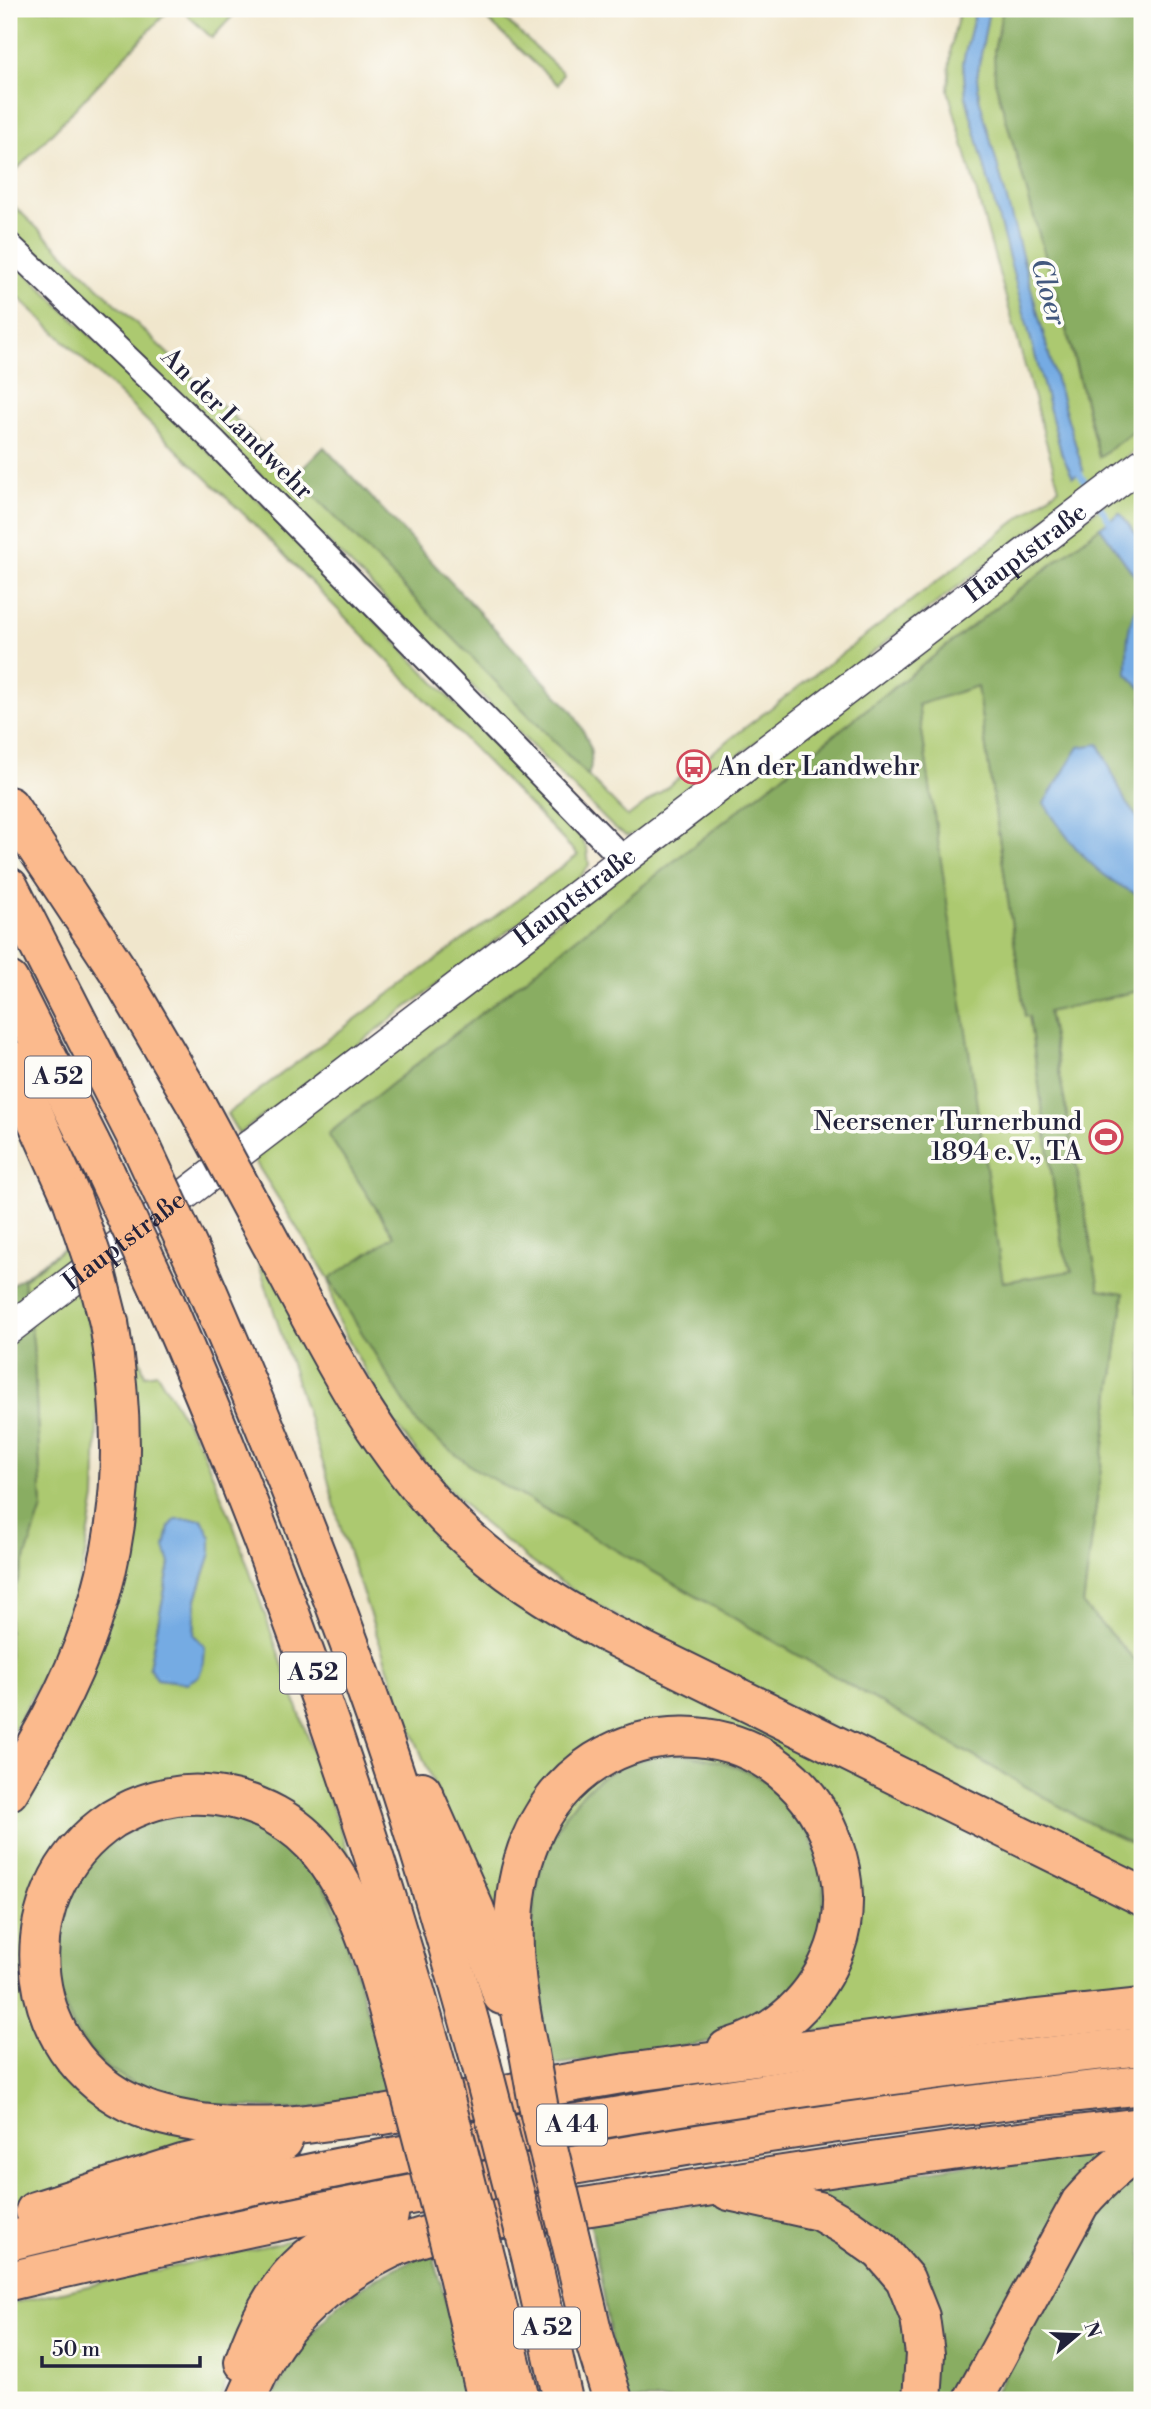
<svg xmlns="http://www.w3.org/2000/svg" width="1151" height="2409" viewBox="0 0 1151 2409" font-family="'Libre Bodoni',serif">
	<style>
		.green { fill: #acc970; stroke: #677656; stroke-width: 2; fill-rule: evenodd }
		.forest { fill: #89ad62; stroke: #56684e; stroke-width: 2; fill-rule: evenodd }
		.water { fill: #74abe3; stroke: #4b668f; stroke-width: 2 }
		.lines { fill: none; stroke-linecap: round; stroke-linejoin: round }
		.stream { stroke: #74abe3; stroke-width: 6 }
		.minor-casing { stroke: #413f51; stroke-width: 28 }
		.tertiary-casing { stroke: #413f51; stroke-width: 33 }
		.motorway-casing { stroke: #413f51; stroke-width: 42 }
		.minor { stroke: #fff; stroke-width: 24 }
		.tertiary { stroke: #fff; stroke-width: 30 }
		.motorway { stroke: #fbba8d; stroke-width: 38 }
		.motorway-bridge-casing { stroke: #413f51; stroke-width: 42; stroke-linecap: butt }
		.motorway-bridge { stroke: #fbba8d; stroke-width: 38 }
		.labels { text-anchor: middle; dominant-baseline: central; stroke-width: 7; stroke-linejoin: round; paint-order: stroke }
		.shield { fill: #fdfcf7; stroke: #646373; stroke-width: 2 }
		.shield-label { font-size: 24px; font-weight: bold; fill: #22223b }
		.street-label { font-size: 26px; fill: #22223b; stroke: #fdfcf7 }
		.poi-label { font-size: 26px; fill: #22223b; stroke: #fdfcf7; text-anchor: start }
		.water-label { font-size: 28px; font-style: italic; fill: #43597e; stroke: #fdfcf7 }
	</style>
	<rect width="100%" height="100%" fill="#fdfcf7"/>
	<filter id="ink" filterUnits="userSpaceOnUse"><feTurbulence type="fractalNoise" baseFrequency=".0143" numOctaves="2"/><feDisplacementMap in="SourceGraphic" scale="14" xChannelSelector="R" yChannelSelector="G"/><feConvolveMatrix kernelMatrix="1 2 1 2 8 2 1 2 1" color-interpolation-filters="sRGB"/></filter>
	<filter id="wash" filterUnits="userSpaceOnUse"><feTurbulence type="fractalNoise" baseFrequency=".00686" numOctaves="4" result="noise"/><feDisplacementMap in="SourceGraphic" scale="28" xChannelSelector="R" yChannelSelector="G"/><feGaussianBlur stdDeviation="1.57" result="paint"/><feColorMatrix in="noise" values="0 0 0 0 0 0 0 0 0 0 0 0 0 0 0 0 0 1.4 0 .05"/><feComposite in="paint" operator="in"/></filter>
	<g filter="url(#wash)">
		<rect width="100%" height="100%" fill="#f0e6cc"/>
		<g class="green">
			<polygon points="9,9 170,9 9,178"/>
			<polygon points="181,9 239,9 212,38"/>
			<polygon points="476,9 494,9 563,73 558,85"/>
			<polygon points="960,9 976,9 963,62 966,97 1062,455 1083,470 1054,373 979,98 977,77 989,9 1003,9 994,51 1099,457 1142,425 1142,445 639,832 627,836 614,828 279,493 9,233 9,201 295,476 628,817 1059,488 948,90 951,47"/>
			<polygon points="9,256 265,507 577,830 587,849 589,865 581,876 239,1134 227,1114 578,855 252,522 9,288"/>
			<polygon points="1142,475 1142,542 1119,513 962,634 328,1134 394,1236 330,1279 472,1467 1091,1824 1142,1848 1142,1881 711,1669 581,1596 526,1558 475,1516 425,1463 389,1415 337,1319 329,1279 251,1155"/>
			<polygon points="977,686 1025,1016 1029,1015 1062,1245 1072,1272 1002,1282 918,704"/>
			<polygon points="1142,990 1142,1660 1134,1659 1083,1605 1124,1293 1099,1290 1048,1011"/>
			<polygon points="68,1245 99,1359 95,1498 82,1572 54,1654 20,1719 9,1737 9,1607 42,1508 33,1342 23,1279"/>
			<polygon points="255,1252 449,1541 1142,1907 1142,1991 777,2036 838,1833 507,1962 399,1700 342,1533 327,1476"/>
			<path d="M126,1317L145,1375L157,1373L201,1447L232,1521L374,1925L26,1943L244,2136L9,2206V1816L63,1721L91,1664ZM211,1537V1553L196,1599L194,1635L205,1647L149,1667L170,1564Z"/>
			<polygon points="322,2233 242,2337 220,2400 9,2400 9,2304"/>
		</g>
		<g class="forest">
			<polygon points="1003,9 1142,9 1142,425 1099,457 1073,353 995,81 994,51"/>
			<path d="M324,447L572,711C584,732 598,751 588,776L295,476Z"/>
			<path d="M1100,527L1142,586V600L1137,606L1127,674L1142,689V824L1126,803L1098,744L1142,896V990L1048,1012L1099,1289L1124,1293L1083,1605L1134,1659L1142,1660V1848L1091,1824L472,1467L419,1426L329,1279L394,1236L328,1134L962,634ZM977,686L1025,1016H1029L1062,1245L1072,1271L1003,1282L918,705Z"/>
			<polygon points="68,1245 23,1280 33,1342 42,1508 9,1607 9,1287"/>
			<path d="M684,1754C712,1759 740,1764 764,1781C826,1824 843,1917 800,1979C785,2001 762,2017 739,2030C716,2044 684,2046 657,2050C621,2055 584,2061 547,2066C534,1979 513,1879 573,1805C605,1766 635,1756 684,1754Z"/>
			<polygon points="183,1813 222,1814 267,1830 302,1857 322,1883 340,1919 393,2094 298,2110 196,2104 159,2095 127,2080 100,2062 77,2034 60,1996 54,1930 74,1880 103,1846 148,1821"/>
			<polygon points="1134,2141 963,2400 622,2400 590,2220"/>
			<polygon points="1142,2165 1142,2400 991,2400 1085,2223"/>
			<path d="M432,2250L473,2400H272C292,2358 318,2318 356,2291C379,2274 408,2263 432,2250Z"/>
		</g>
		<g class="water">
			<polygon points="976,9 989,9 977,77 979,98 1054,373 1083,470 1073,477 1062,455 1052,418 966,97 963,62"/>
			<polygon points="1120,513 1142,542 1142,586 1100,527"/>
			<path d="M1142,600V689L1127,674C1127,650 1125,619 1142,600Z"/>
			<path d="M1099,744L1126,803L1142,824V896C1097,879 1069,843 1044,803L1079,747Z"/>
			<polygon points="176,1519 202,1519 211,1538 211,1553 196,1599 194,1635 205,1647 204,1662 199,1676 187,1683 157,1679 149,1667 170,1564 165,1547 169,1527"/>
		</g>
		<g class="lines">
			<g class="stream">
				<polyline points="1076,468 1091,491"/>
				<polyline points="1100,506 1113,527"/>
			</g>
		</g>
	</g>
	<g filter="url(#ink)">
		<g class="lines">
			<defs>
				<polyline id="minor" points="9,245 213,440 624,860"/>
				<g id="tertiary">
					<path id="s1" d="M9,1329L1142,464"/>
				</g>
				<g id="motorway">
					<polyline points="9,806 117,969 197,1106"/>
					<polyline points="9,887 142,1148"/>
					<polyline points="9,981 106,1174"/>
					<polyline points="9,1059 72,1199"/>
					<path d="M255,1214C315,1322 367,1442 458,1529C501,1571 552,1603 605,1632L1142,1896"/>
					<path d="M194,1260C257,1404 317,1550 369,1698C412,1818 447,1941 481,2063"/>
					<path d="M159,1288C270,1542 363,1801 437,2068"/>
					<path d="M9,1791C23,1767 38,1742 51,1717C120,1588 133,1466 109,1323"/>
					<polyline points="422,1791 475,1910 502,1995"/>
					<path d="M529,2053C514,1984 503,1906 531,1839C589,1701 782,1702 833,1844C845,1877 847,1915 835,1948C817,1998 779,2034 727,2049"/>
					<path d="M406,2076C386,2005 369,1915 322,1855C297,1822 257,1801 216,1796C180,1791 145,1800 113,1819C0,1893 20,2068 152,2112C193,2125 239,2128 281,2126C315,2125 349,2116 383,2115L627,2073L1029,2020L1142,2008"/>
					<polyline points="729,2191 819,2211 847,2227 881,2251 905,2279 920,2317 925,2354 922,2400"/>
					<polyline points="35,2211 182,2164 283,2141"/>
					<path d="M9,2241C381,2150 761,2085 1142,2046"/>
					<polyline points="573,2250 594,2339 613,2400"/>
					<polyline points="531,2256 563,2400"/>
					<polyline points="487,2264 520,2400"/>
					<polyline points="457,2271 487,2400"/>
					<path d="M9,2281C382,2193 760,2125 1142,2085"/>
					<path d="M244,2362C273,2280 307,2244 389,2215"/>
					<path d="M246,2400C255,2380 264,2358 277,2340C301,2305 345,2272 382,2253C442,2222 536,2215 604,2204C783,2173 962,2148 1142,2127"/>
					<path d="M973,2400L1080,2203C1099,2181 1117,2164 1142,2150"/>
				</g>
			</defs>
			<use href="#minor" class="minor-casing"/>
			<use href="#tertiary" class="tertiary-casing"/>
			<use href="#motorway" class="motorway-casing"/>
			<use href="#minor" class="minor"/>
			<use href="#tertiary" class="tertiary"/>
			<use href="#motorway" class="motorway"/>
			<defs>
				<g id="motorway-bridge">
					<polyline points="197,1106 255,1214"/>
					<polyline points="142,1148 194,1260"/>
					<polyline points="106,1174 159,1288"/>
					<polyline points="72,1199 93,1260 109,1323"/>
					<polyline points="529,2053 540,2115 573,2250"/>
					<polyline points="481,2063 531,2256"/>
					<polyline points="437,2068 487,2264"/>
					<polyline points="406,2076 457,2271"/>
				</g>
			</defs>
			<use href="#motorway-bridge" class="motorway-bridge-casing"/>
			<use href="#motorway-bridge" class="motorway-bridge"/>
		</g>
	</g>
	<defs>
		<symbol id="bus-ring" viewBox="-11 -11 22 22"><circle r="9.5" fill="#fdfcf7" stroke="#d1495b" stroke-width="1.5"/><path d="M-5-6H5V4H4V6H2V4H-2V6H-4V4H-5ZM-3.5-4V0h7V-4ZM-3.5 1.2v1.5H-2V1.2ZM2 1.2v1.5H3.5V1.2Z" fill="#d1495b"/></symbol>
		<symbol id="stadium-ring" viewBox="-11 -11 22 22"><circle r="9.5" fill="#fdfcf7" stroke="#d1495b" stroke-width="1.5"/><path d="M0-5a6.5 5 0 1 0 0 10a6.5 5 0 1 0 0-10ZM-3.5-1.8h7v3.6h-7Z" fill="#d1495b"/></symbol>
	</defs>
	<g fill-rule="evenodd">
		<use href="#bus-ring" x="675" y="748" width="38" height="38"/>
		<use href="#stadium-ring" x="1087" y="1118" width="38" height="38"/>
	</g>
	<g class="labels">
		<g class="shield">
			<rect x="25" y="1056.5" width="66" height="41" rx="5"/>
			<rect x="280" y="1652.5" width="66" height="41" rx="5"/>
			<rect x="537" y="2104.5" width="70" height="41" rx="5"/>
			<rect x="514" y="2307.5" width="66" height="41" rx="5"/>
		</g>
		<g class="shield-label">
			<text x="58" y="1077">A 52</text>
			<text x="313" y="1673">A 52</text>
			<text x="572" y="2125">A 44</text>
			<text x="547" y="2328">A 52</text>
		</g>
		<g class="street-label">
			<text transform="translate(237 424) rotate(45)">An der Landwehr</text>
			<text stroke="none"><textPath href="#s1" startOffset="1279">Hauptstraße</textPath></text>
			<text stroke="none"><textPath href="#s1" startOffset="712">Hauptstraße</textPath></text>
			<text stroke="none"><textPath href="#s1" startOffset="145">Hauptstraße</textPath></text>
		</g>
		<g class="poi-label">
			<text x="718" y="767">An der Landwehr</text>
			<text x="1082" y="1122" text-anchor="end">Neersener Turnerbund<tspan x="1082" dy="30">1894 e.V., TA</tspan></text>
		</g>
		<g class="water-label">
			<text transform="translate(1048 292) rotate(75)">Cloer</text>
		</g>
	</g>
	<rect width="1151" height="2409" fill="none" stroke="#fdfcf7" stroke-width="35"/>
	<g transform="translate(1077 2335) rotate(71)" stroke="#fdfcf7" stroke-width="5" paint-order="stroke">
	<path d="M0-5L12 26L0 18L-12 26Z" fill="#22223b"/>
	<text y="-10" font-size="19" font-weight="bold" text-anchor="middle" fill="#22223b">N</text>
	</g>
	<path d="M42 2356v10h158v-10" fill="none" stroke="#22223b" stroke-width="3.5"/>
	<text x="52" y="2356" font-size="21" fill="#22223b" stroke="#fdfcf7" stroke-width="5" paint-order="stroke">50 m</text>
</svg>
